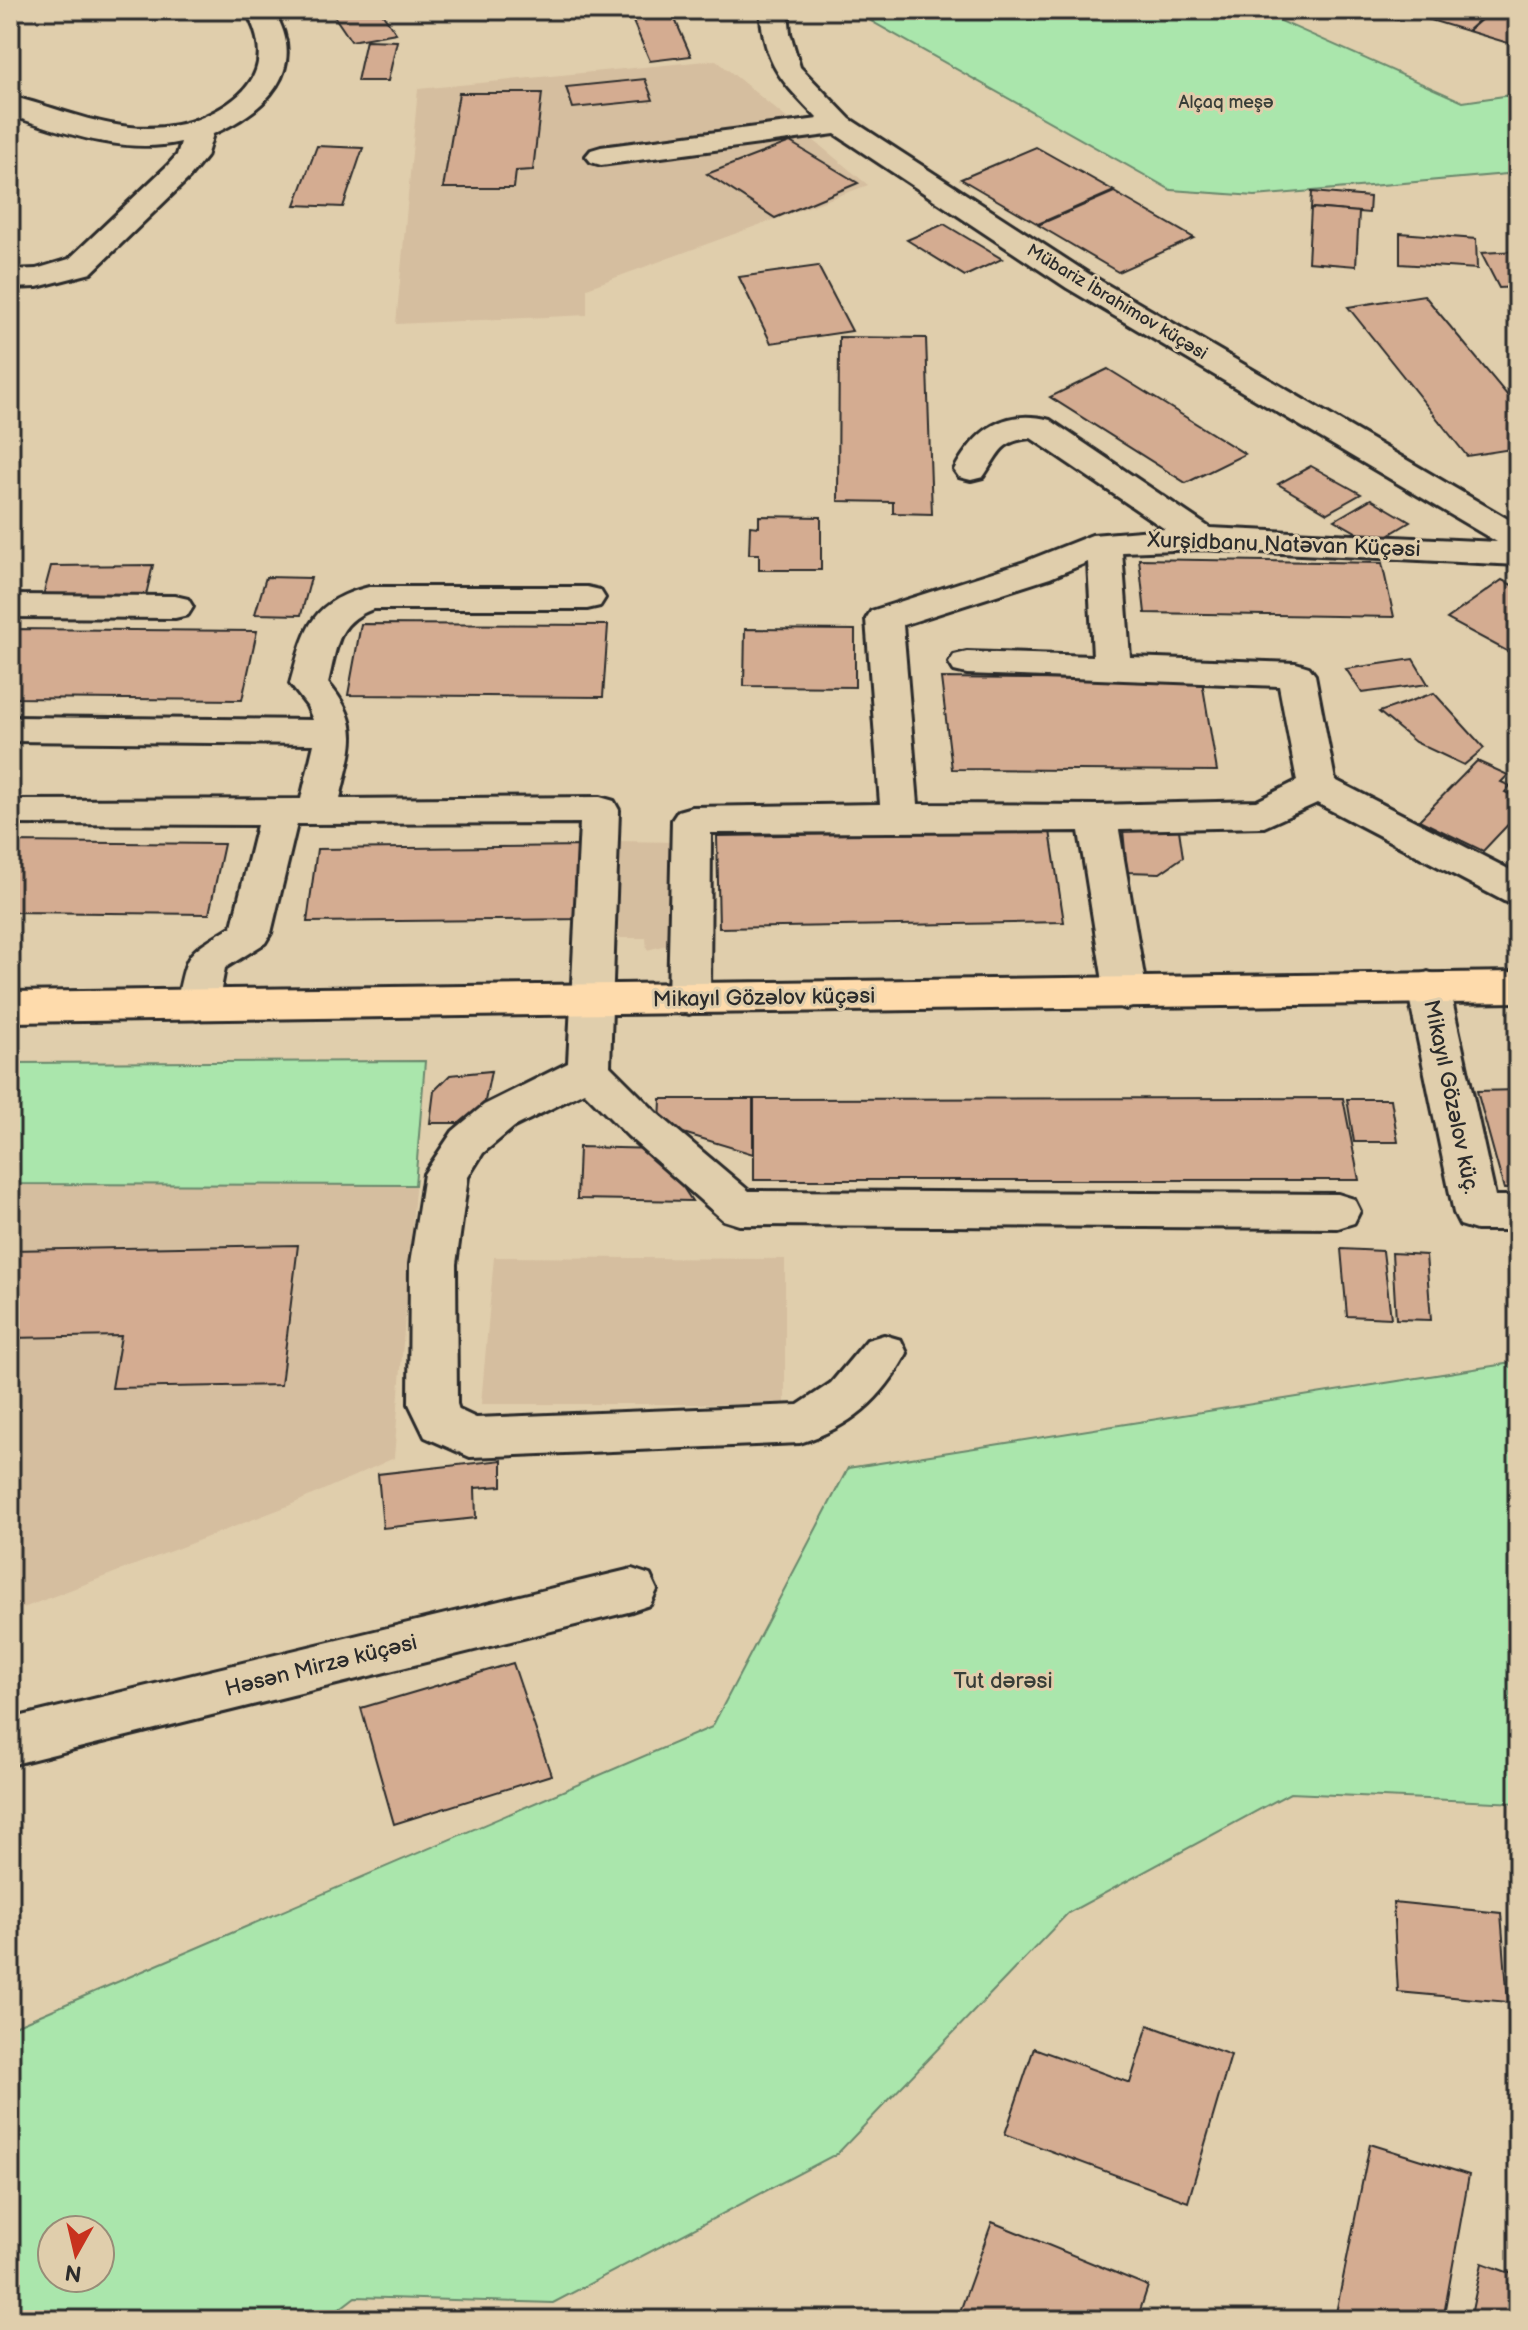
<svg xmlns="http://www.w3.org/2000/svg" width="1528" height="2330" viewBox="0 0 1528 2330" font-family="'Balsamiq Sans',sans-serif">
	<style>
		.built { fill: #d5be9f }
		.green { fill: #aae6ac; stroke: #6a886c; stroke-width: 2; fill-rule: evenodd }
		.building { fill: #d4ac91; stroke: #2b2b2b; stroke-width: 2 }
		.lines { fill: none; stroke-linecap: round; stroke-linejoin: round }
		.minor-casing { stroke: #2b2b2b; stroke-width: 6 }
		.major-casing { stroke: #2b2b2b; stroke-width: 6 }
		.minor { fill: #e0ceac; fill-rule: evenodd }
		.major { fill: #fedbac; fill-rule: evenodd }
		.labels { text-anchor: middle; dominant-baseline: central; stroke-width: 6; stroke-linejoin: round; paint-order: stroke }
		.far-park-label { font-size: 18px; fill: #383e38; stroke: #e0ceac }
		.far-street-label { font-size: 18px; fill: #2b2b2b; stroke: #e0ceac }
		.street-label { font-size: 22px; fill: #2b2b2b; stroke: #e0ceac }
		.park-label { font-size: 22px; fill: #383e38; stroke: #e0ceac }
	</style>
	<rect width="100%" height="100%" fill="#e0ceac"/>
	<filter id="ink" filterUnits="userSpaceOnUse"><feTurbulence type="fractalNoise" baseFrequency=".0125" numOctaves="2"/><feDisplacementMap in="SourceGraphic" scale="16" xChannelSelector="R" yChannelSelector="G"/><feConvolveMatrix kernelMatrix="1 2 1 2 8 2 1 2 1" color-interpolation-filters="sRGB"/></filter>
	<g filter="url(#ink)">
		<g class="built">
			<polygon points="716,60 868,185 587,288 587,315 396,324 418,89"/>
			<polygon points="612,841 680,842 678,942 647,950 646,938 611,938"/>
			<polygon points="425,1061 394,1458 288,1506 10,1613 10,1063"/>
			<polygon points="494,1257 785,1259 785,1404 481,1404"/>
		</g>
		<g class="green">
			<polygon points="913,10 1256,10 1463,102 1518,94 1518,173 1255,196 1171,190 871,21"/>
			<polygon points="425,1061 415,1185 10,1184 10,1063"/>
			<path d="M1518,1362V1803L1290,1793L1068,1913L838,2153L553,2303L355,2297L325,2320H10V2028L712,1727L848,1468ZM52,2230H100V2278H52Z"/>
		</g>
		<g class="building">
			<polygon points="330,10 380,10 396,33 351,41"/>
			<polygon points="628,10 671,10 691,56 650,61"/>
			<polygon points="1361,10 1407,10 1397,20"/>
			<polygon points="1416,10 1477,10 1487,13 1467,31 1411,14"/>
			<polygon points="1489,13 1518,22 1518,46 1468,31"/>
			<polygon points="366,40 397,41 388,81 357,81"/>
			<polygon points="645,79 653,100 573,108 566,87"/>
			<polygon points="459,93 542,93 533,170 516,171 514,188 443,188"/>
			<polygon points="790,142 858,183 775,218 707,174"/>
			<polygon points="317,146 363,148 343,207 295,205"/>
			<polygon points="1036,147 1114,191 1038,224 961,179"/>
			<polygon points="1114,192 1194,238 1118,272 1038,225"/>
			<polygon points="1312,192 1370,197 1369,213 1311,208"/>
			<polygon points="1311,208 1359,212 1356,266 1308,262"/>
			<polygon points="944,224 1002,259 965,276 907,240"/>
			<polygon points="1400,233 1476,239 1477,269 1400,264"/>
			<polygon points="1518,251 1518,287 1499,288 1481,253"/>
			<polygon points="818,266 852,331 771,343 739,277"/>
			<polygon points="1424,295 1518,408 1518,448 1467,456 1348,307"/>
			<polygon points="839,337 926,338 932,514 893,513 893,502 838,501"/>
			<polygon points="1108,369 1245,454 1186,483 1050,397"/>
			<polygon points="1311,466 1361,494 1327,513 1278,484"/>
			<polygon points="1371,499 1410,522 1375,543 1335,520"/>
			<polygon points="759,516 821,517 821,570 759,570 759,554 749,554 750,526 759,527"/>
			<polygon points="1139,559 1382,563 1394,617 1145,613"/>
			<polygon points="153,565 146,595 43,596 51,566"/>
			<polygon points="266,577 311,578 301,615 255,614"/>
			<polygon points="1502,580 1518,588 1518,657 1447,619"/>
			<polygon points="361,624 608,625 603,697 348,695"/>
			<polygon points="10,629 257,631 242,700 10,698"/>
			<polygon points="745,629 855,630 855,687 744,686"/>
			<polygon points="1413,659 1428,684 1362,693 1346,669"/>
			<polygon points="941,678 1202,681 1217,771 952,769"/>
			<polygon points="1434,693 1484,748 1464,765 1415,742 1379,712"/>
			<polygon points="1477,761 1508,775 1501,782 1510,786 1505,792 1514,796 1509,801 1518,805 1518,814 1483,851 1419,820"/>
			<polygon points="1162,819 1196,819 1198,830 1179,830 1183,857 1160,873 1127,872 1123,830 1163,830"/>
			<polygon points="1050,831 1064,922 719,928 717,836"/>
			<polygon points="10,842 224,844 209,914 10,912"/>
			<polygon points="585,846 582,919 307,922 317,849"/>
			<polygon points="491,1071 484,1106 466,1123 430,1123 434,1091 450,1075"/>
			<polygon points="1518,1090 1518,1189 1504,1189 1477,1091"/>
			<polygon points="1343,1098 1359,1180 754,1180 754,1099"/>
			<polygon points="661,1099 753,1099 753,1154 660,1126"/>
			<polygon points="1347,1099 1391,1099 1398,1142 1354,1142"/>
			<polygon points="579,1147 658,1149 692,1201 577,1199"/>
			<polygon points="298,1245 281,1385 112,1388 121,1336 10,1338 10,1250"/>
			<polygon points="1341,1249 1383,1251 1391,1318 1347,1316"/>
			<polygon points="1392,1253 1426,1255 1431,1320 1396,1319"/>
			<polygon points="502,1460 502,1486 475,1488 476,1518 383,1528 378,1474"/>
			<polygon points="513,1663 551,1775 394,1824 361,1708"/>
			<polygon points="1393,1902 1501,1913 1508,2002 1398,1992"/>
			<polygon points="1148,2025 1231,2055 1188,2202 1005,2134 1034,2048 1130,2083"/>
			<polygon points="1370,2144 1469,2175 1443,2320 1358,2320 1336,2313"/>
			<polygon points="992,2222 1148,2286 1137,2320 957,2320"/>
			<polygon points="1482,2263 1518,2276 1518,2320 1470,2320"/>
		</g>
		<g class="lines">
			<defs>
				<g id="minor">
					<path d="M245,10H273C310,69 266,111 213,134L206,157L189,178L91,273L37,287L10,288V270L36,269L69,259L167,166L177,155L181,142C124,155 64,133 10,115V96C75,112 136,145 203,117C219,110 237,100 248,85C266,62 259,33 245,10Z"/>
					<path d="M760,10H788L790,33L800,67L850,119L1089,274L1518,525V565L1202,549L1122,552L1130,657L1296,663L1309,667L1315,675L1335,780L1518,874V905L1504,901L1317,803L1264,827L1119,830L1147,994L1141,1004L1126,1009L1111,1004L1105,994L1079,831L711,833L710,999L704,1009L689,1014L674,1009L668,999L672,820L678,811L692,807L880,804L866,619L871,611L1024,562L1092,535L1165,529L1031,438C999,441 1000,453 983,477L971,480L959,477L954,470C975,431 1003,408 1050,420L1210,528L1497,542L1067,288L835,134L601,165L591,162L586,156L591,150L601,147L818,119C781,80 765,67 760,10ZM1088,562L1093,656L967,652L954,655L949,663L954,671L967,674L1279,686L1297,781L1257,801L1097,805L918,804L903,625L1050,578Z"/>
					<path d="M369,587H587L600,590L605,598L600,606L587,609H373C335,623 337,648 328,683C365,726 351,748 340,799L600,797L614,801L619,810L610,1066L658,1114L749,1191L1338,1194L1354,1199L1360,1211L1354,1223L1338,1228L739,1225L723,1220L628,1136L584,1092L514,1127L483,1153L468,1177L456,1264L457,1404L459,1410L476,1418L798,1405L831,1383L867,1340L884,1335L901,1340L907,1353C882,1400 850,1427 800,1443L470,1457L425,1437L409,1404L410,1264L424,1174L453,1131L484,1105L568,1063L580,823L297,824L271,933L265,943L225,968L218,1005L212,1015L197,1020L182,1015L176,1005C188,950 184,955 232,926L257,825L10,824V802L18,800L301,799L314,744L10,741V717L313,720L307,706L290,684C305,630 309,602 369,587Z"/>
					<polygon points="10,595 175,596 188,599 193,607 188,615 175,618 10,617"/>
					<polygon points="1428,972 1443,977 1449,987 1495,1196 1518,1196 1518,1230 1476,1230 1460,1225 1454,1213 1407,987 1413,977"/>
					<polygon points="632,1569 650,1575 657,1590 650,1605 632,1611 10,1765 10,1719"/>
				</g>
				<polygon id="major" points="1518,972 1518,1002 10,1022 10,992"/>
			</defs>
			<use href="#minor" class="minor-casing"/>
			<use href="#major" class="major-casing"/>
			<use href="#minor" class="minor"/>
			<use href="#major" class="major"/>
		</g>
	</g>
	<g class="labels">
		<g class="far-park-label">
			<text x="1226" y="102">Alçaq meşə</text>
		</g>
		<g class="far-street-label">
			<text transform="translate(1117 302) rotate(31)">Mübariz İbrahimov küçəsi</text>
		</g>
		<g class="street-label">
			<text transform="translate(1284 545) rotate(2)">Xurşidbanu Natəvan Küçəsi</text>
			<text transform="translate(764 998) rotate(-1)">Mikayıl Gözəlov küçəsi</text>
			<text transform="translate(1451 1097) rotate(78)">Mikayıl Gözəlov küç.</text>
			<text transform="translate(321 1666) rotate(-14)">Həsən Mirzə küçəsi</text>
		</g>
		<g class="park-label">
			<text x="1003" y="1681">Tut dərəsi</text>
		</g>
	</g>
	<rect width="1528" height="2330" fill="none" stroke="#e0ceac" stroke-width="40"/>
	<rect x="20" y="20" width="1488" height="2290" fill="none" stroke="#2b2b2b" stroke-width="3" filter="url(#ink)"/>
	<g transform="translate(76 2254) rotate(188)"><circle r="38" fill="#e0ceac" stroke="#988d78" stroke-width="2"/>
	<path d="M0-6L14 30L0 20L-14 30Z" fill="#c8321e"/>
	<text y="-12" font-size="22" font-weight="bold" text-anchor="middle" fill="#2b2b2b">N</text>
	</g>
</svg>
